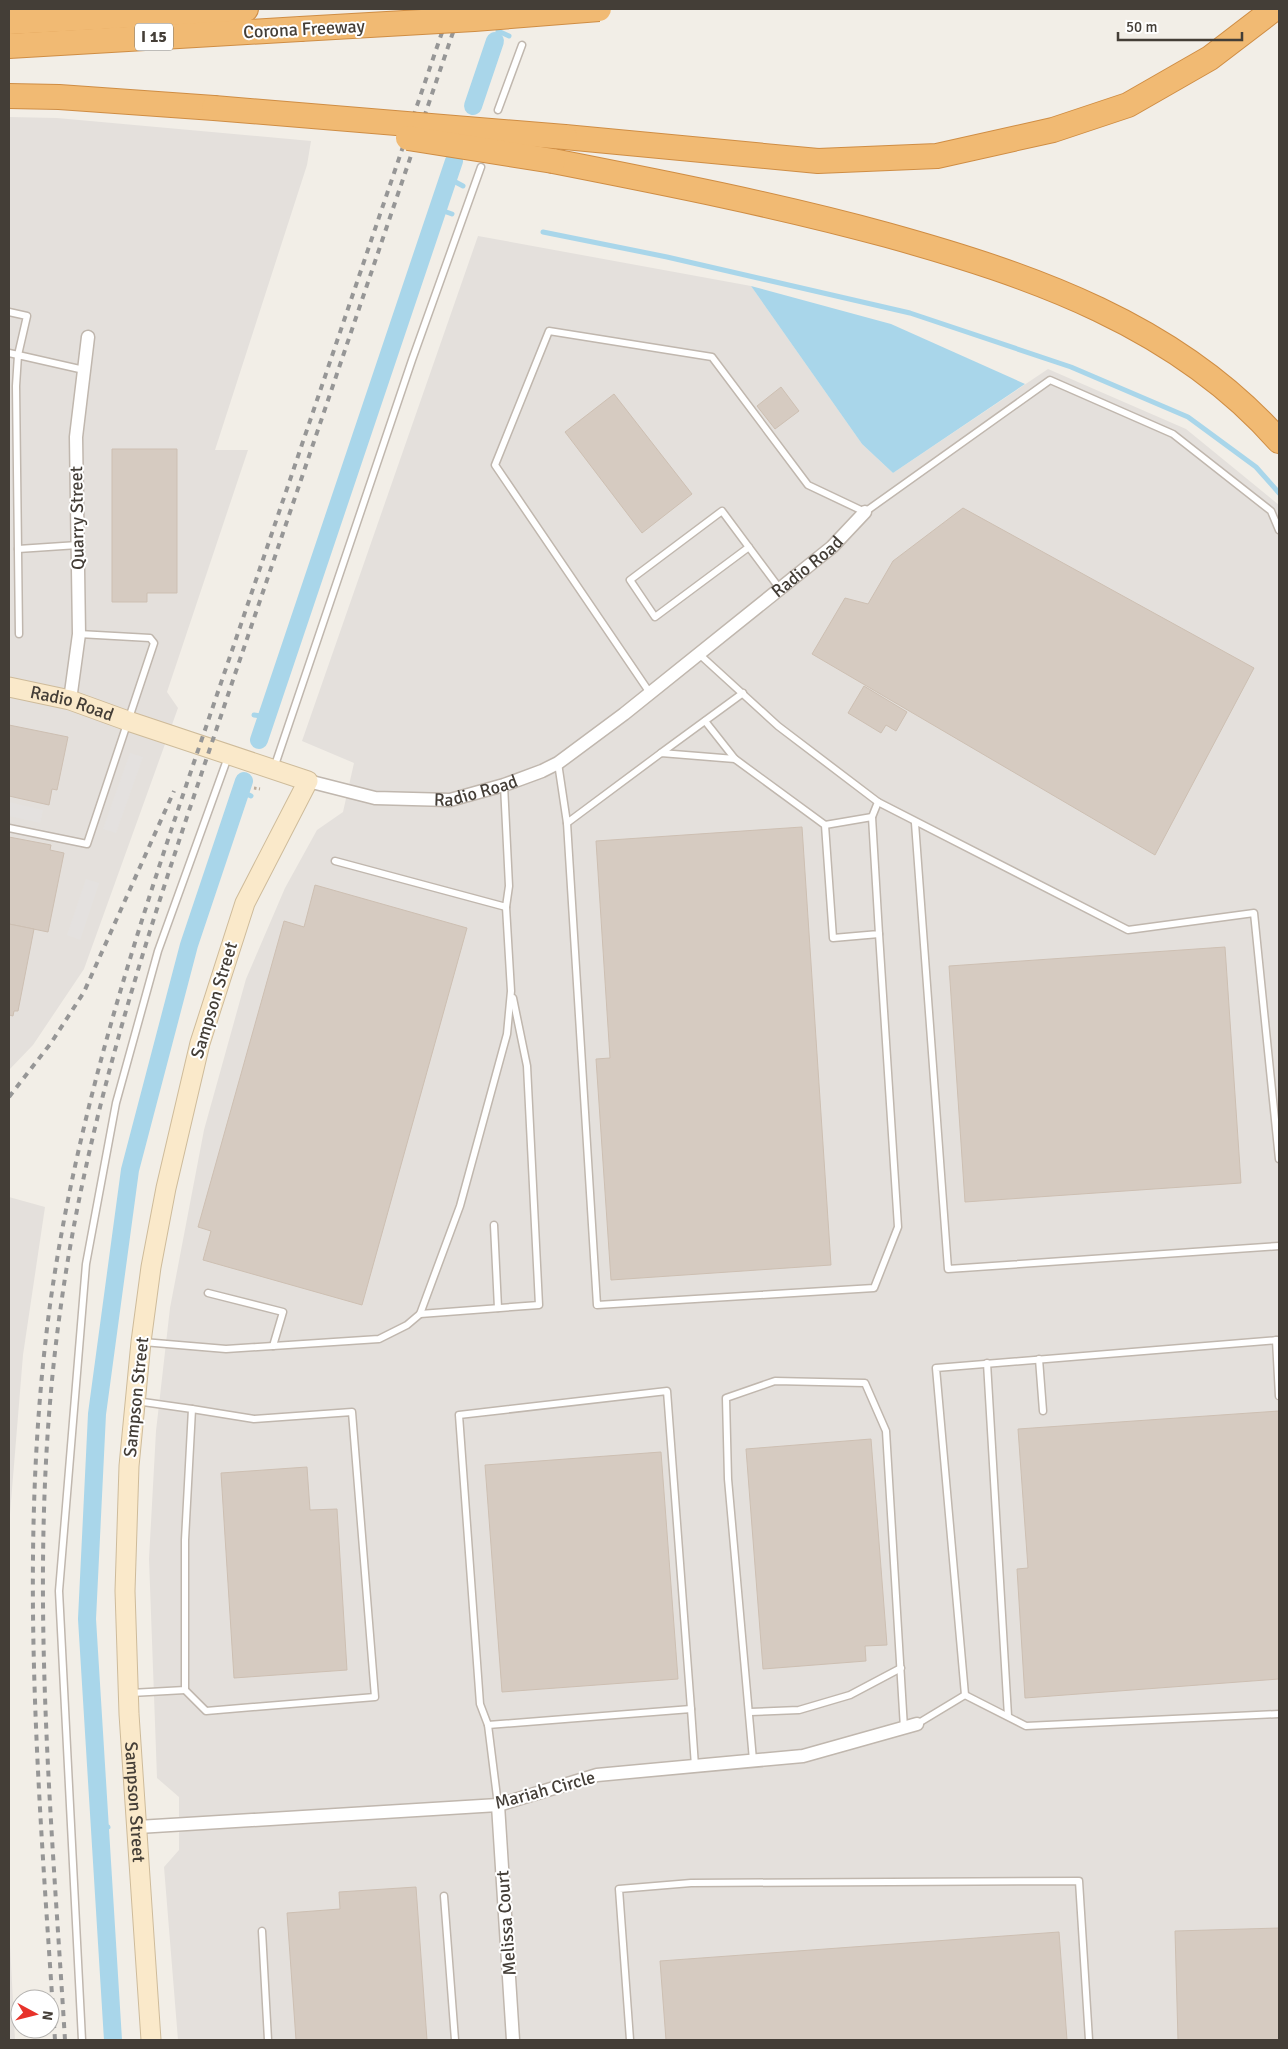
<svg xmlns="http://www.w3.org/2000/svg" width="1288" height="2049" viewBox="0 0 1288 2049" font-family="Signika,sans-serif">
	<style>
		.industrial { fill: #e4e0dc }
		.parking { fill: #e4e1df }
		.water { fill: #a9d6ea }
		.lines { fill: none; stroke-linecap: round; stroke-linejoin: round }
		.stream { stroke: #a9d6ea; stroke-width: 5 }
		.canal { stroke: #a9d6ea; stroke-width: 18 }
		.building { fill: #d6cbc1; stroke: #cdbfb2 }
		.lane-casing { stroke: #c0b7ae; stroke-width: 9 }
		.street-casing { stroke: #c0b7ae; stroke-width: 15 }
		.secondary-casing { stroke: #cebb9a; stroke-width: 21 }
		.highway-casing { stroke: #cf8d44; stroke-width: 26 }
		.path { stroke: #bdae9d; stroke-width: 3; stroke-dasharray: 2.5 2.5; stroke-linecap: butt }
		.lane { stroke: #fff; stroke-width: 6 }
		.street { stroke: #fff; stroke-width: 12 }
		.secondary { stroke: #fae9ca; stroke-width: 19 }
		.highway { stroke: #f1ba73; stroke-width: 24 }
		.rail { stroke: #969696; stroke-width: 4; stroke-dasharray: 6 6; stroke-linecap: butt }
		.highway-bridge-casing { stroke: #cf8d44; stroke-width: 26; stroke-linecap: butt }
		.highway-bridge { stroke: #f1ba73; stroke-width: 24 }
		.labels { text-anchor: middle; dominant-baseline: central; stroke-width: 4; stroke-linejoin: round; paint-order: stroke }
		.shield { fill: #fff; stroke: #7c7873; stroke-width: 1 }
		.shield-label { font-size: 16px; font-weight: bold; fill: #443e37 }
		.street-label { font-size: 18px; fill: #443e37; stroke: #fff }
	</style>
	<rect width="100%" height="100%" fill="#f2eee7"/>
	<g class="industrial">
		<polygon points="9,117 57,118 311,141 307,165 215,450 248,450 167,692 178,708 84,969 33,1045 9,1070"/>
		<polygon points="478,236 751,286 862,444 893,473 1048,369 1186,429 1279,505 1279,2040 178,2040 164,1867 179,1850 179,1797 157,1778 149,1559 156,1431 170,1308 204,1130 246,979 285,888 317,830 343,812 354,763 302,741"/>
		<polygon points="9,1197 45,1207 23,1355 9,1526"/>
		<polygon points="9,1926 15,2040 9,2040"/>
	</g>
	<g class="parking">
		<polygon points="130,753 143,757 116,833 103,829"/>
		<polygon points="9,802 43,810 40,823 9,816"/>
		<polygon points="86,879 99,883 80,940 67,935"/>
	</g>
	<polygon class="water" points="751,286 891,324 1025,384 893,473 862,444"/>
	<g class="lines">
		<g class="stream">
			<polyline points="498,31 509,36"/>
			<polyline points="448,178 463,186"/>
			<polyline points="438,209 452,214"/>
			<polyline points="543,232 667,257 910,313 1071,367 1188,417 1256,467 1279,493"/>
			<polyline points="254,715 261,716"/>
			<polyline points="241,791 251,796"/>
			<polyline points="104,1362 109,1363"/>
			<polyline points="100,1829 108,1827"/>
		</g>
		<g class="canal">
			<polyline points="473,106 495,41"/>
			<polyline points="259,740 454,161"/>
			<polyline points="113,2040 87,1619 97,1414 130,1170 189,945 244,781"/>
		</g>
	</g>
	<g class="building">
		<polygon points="781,387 799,411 775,429 757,406"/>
		<polygon points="614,394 692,494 642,533 565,432"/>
		<polygon points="112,449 177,449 177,593 147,593 147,602 112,602"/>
		<polygon points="963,508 1254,668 1155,855 812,654 845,598 868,604 893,561"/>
		<polygon points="864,686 907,712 896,731 886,725 881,733 848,713"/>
		<polygon points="9,725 68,737 57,790 52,789 49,805 9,796"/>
		<polygon points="802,827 831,1265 611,1280 596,1059 610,1058 596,841"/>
		<polygon points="9,837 51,845 50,850 64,853 48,932 9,924"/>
		<polygon points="315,885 467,928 362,1305 203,1260 211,1231 198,1227 284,921 304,927"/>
		<polygon points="9,924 34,929 18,1011 14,1011 13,1016 9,1015"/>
		<polygon points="1225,947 1241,1183 965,1202 949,966"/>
		<polygon points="1279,1411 1279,1679 1025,1698 1017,1569 1028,1568 1018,1429"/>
		<polygon points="871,1439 887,1645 865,1646 866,1661 763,1669 746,1449"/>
		<polygon points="661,1452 678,1679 502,1692 485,1465"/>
		<polygon points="307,1467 310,1510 337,1509 347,1670 234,1678 221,1473"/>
		<polygon points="416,1887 427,2040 296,2040 287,1913 340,1909 339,1892"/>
		<polygon points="1279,1928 1279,2040 1178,2040 1175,1931"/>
		<polygon points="1059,1932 1067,2040 666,2040 660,1961"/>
	</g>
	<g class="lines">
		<defs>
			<g id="lane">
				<polyline points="498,110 522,45"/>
				<polyline points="9,312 27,316 18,355 9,353"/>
				<polyline points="749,547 655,617 630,580 722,511 780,589"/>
				<polyline points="18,549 78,545"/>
				<polyline points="19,634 16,386 18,355 84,370"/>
				<polyline points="650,693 495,465 549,331 712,357 808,485 865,512 1050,380 1173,434 1271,511 1279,530"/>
				<polyline points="705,721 735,759"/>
				<polyline points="661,753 743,693"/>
				<polyline points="558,763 567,823 661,753 735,759 825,825 833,938 879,934 872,817 878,802 778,726 699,654"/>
				<polyline points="274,768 412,360 481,167"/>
				<polyline points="878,802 1128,930 1254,913 1279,1159"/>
				<polyline points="567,823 597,1305 874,1288 898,1227 879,934"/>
				<polyline points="915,823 948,1269 1279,1246"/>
				<polyline points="825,825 872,817"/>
				<polyline points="9,828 87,844 154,643 150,638 79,634"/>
				<polyline points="335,861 506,907 509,886 504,785"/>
				<polyline points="494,1225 498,1308"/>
				<polyline points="208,1293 283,1312 273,1346"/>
				<polyline points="420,1314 539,1305 527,1066 513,998"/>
				<polyline points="1276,1340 1279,1396"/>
				<polyline points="143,1342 226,1349 379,1339 407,1325 420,1314 460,1206 507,1034 511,991 506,907"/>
				<polyline points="1039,1359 1043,1411"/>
				<polyline points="987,1363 1008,1716"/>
				<polyline points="185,1690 206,1711 375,1697 352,1412 254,1419 192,1409"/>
				<polyline points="131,1693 185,1690 185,1540 192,1409 136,1401"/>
				<polyline points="965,1695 936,1368 1279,1340"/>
				<polyline points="965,1695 1026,1726 1279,1714"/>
				<polyline points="750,1712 799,1710 850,1695 901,1668"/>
				<polyline points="917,1724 965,1695"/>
				<polyline points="488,1725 480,1704 459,1415 667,1391 691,1709"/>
				<polyline points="753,1760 728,1479 726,1398 775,1381 865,1383 886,1431 904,1728"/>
				<polyline points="498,1805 488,1725 691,1709 695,1766"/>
				<polyline points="444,1896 455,2040"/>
				<polyline points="262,1931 268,2040"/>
				<polyline points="82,2040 59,1591 86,1264 116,1103 158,951 228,757"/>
				<polyline points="630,2040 619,1889 691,1883 1079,1881 1089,2040"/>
			</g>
			<g id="street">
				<polyline points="70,700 79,634 76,437 88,337"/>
				<path id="s1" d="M308,781L375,798L450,800L504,785L542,771L558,763L624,714L832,547L865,512"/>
				<polyline points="498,1805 513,2040"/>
				<polyline points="138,1827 498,1805 597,1775 803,1756 917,1724"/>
			</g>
			<g id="secondary">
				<path id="s2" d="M9,687L70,700L128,721L308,781L245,903L200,1043L166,1188L151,1267L141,1342L129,1466L125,1591L129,1714L151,2040"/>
			</g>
			<g id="highway">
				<polyline points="9,22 246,9"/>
				<polyline points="9,46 300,29"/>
				<polyline points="9,96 59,97 214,108"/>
				<polyline points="565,137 818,161 937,156 1053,130 1128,105 1210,58 1274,9"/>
				<path d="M553,161C665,183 777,205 887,235C1031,275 1177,325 1279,441"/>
			</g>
		</defs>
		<use href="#lane" class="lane-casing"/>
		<use href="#street" class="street-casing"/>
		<use href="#secondary" class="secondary-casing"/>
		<use href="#highway" class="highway-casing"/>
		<polyline class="path" points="254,788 260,789"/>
		<use href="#lane" class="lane"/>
		<use href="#street" class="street"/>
		<use href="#secondary" class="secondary"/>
		<use href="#highway" class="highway"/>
		<g class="rail">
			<polyline points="9,1097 51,1043 84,992 174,791"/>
			<path d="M55,2040C39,1795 17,1549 50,1305C80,1089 153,883 223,677C299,454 374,231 450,9"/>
			<path d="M65,2040C50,1796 26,1549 61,1305C91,1089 165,883 234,677C310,454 385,231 461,9"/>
		</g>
		<defs>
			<g id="highway-bridge">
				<polyline points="300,29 474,19 599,9"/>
				<polyline points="214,108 565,137"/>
				<polyline points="408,138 553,161"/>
			</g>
		</defs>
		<use href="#highway-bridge" class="highway-bridge-casing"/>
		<use href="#highway-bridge" class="highway-bridge"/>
	</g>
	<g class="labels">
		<rect class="shield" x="135" y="23.5" width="38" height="27" rx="4"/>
		<g class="shield-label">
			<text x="154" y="37">I 15</text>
		</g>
		<g class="street-label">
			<text transform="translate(304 29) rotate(-3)">Corona Freeway</text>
			<text transform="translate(77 518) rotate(-91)">Quarry Street</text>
			<text stroke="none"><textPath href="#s1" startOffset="576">Radio Road</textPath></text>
			<text stroke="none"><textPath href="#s2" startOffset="65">Radio Road</textPath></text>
			<text stroke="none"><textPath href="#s1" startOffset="171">Radio Road</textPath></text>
			<text transform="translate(214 1000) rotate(-73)">Sampson Street</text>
			<text transform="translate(136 1397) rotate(-84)">Sampson Street</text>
			<text transform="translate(545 1790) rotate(-15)">Mariah Circle</text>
			<text stroke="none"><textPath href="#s2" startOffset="1364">Sampson Street</textPath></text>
			<text transform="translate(506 1923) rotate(-94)">Melissa Court</text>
		</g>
	</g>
	<rect width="1288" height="2049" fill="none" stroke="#443e37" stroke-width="20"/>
	<g transform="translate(35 2014) rotate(97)"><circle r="24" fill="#ffffff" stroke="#b4b2af"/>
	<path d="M0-4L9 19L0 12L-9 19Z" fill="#e7322a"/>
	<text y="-8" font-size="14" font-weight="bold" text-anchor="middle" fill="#443e37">N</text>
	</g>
	<path d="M1118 32v8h124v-8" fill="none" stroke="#443e37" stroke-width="2.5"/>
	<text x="1126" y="32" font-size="15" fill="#443e37" stroke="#ffffff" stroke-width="4" paint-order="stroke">50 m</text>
</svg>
